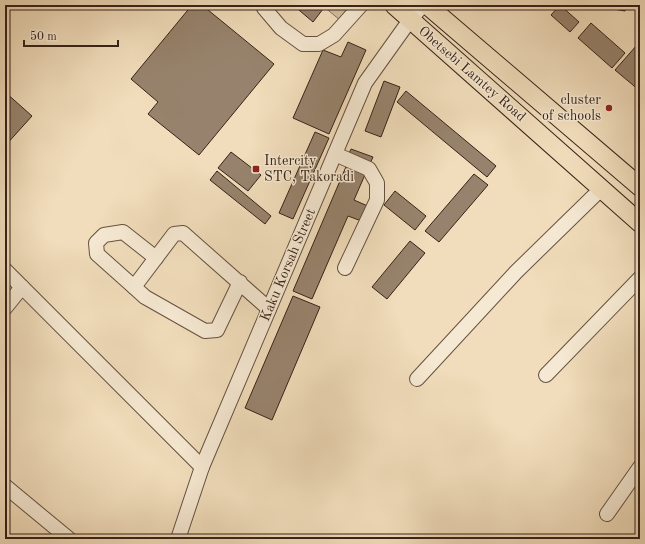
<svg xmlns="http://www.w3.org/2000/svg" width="645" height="544" viewBox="0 0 645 544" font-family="'Old Standard TT',serif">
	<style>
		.green { fill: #d1bd9f; stroke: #84705c }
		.building { fill: #97836d; stroke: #362218 }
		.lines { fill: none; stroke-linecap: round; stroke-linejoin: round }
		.minor-casing { stroke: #655141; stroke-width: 16 }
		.major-casing { stroke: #362218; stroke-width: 20 }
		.minor { stroke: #f6e9d3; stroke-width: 14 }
		.major { stroke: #f1ddbb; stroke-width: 18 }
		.poi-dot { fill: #8f2418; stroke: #f6e9d3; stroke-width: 1.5 }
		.labels { text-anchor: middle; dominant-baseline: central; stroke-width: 3; stroke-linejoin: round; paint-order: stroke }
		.street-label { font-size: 14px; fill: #362218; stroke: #f6e9d3 }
		.poi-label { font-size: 14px; fill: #362218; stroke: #f6e9d3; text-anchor: end }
	</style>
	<rect width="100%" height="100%" fill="#f1ddbb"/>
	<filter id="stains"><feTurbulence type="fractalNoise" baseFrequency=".005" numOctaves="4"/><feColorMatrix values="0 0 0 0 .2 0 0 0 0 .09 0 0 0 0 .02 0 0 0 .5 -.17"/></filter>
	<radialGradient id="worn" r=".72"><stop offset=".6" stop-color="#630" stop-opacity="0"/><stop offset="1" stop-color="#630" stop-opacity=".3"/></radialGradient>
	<polygon class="green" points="322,5 350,5 346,17 341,21"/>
	<g class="building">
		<polygon points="192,5 202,5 274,64 199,155 148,114 158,102 131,79"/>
		<polygon points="293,5 318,5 323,9 313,22"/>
		<polygon points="560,5 579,22 570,32 551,15"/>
		<polygon points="590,5 627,5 625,11"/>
		<polygon points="627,5 640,5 640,10 626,8"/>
		<polygon points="591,23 625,53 612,68 578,38"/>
		<polygon points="348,42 366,50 329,134 293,118 323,50 341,57"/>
		<polygon points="637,45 640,48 640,63 639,65 640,66 640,91 615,70"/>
		<polygon points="384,81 400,87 381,137 365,131"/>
		<polygon points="406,91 496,166 487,177 397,102"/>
		<polygon points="5,92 32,116 5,146"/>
		<polygon points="315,132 329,138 293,219 279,213"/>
		<polygon points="351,149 373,157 369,166 347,158"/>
		<polygon points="231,152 261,175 248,191 218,168"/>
		<polygon points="348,162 367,170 354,200 370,207 364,222 348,216 312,299 293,291"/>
		<polygon points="217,171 271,216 265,224 210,180"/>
		<polygon points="474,174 488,185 439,242 425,231"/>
		<polygon points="395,191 426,216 415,230 384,205"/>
		<polygon points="410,241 425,253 387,299 372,287"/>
		<polygon points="293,296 320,307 272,420 245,408"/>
	</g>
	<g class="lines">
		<defs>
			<g id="minor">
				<polyline points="264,5 264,8 281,28 303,44 319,44 334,35 361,5"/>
				<polyline points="335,154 369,169 377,183 377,200 345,268"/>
				<polyline points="5,270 202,467"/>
				<polyline points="240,282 217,330 205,331 145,297 134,287 174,234 183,233 269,309"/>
				<polyline points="134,287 97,254 96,243 104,235 123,232 156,258"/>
				<polyline points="5,308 22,287"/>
				<polyline points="546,375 640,278"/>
				<polyline points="417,379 516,272 601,189"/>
				<polyline points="5,486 69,539"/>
				<polyline points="607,514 640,467"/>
				<polyline points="178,539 202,467 365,83 410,20 423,5"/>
			</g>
			<g id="major">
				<polyline points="394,5 640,223"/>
				<polyline points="427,5 640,187"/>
			</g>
		</defs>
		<use href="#minor" class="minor-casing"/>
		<use href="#major" class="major-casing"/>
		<use href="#minor" class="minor"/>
		<use href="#major" class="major"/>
	</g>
	<g class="poi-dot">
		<circle cx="609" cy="108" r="4"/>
		<rect x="252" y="165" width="8" height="8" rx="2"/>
	</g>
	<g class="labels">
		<g class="street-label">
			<text transform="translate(472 74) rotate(41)">Obetsebi Lamtey Road</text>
			<text transform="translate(288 265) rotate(-67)">Kaku Korsah Street</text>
		</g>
		<g class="poi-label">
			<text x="601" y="100">cluster<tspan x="601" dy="16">of schools</tspan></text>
			<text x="264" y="161" text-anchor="start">Intercity<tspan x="264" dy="16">STC, Takoradi</tspan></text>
		</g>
	</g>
	<rect width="645" height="544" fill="none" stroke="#f1ddbb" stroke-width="20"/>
	<rect x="6" y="6" width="633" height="532" fill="none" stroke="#362218" stroke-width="2"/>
	<rect x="10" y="10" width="625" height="524" fill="none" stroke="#362218"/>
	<path d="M24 40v6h94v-6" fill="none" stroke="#362218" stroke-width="2"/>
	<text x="30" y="40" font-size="12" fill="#362218" stroke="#f6e9d3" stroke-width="3" paint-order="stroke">50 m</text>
	<rect width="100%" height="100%" filter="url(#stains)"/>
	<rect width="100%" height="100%" fill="url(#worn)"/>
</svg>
